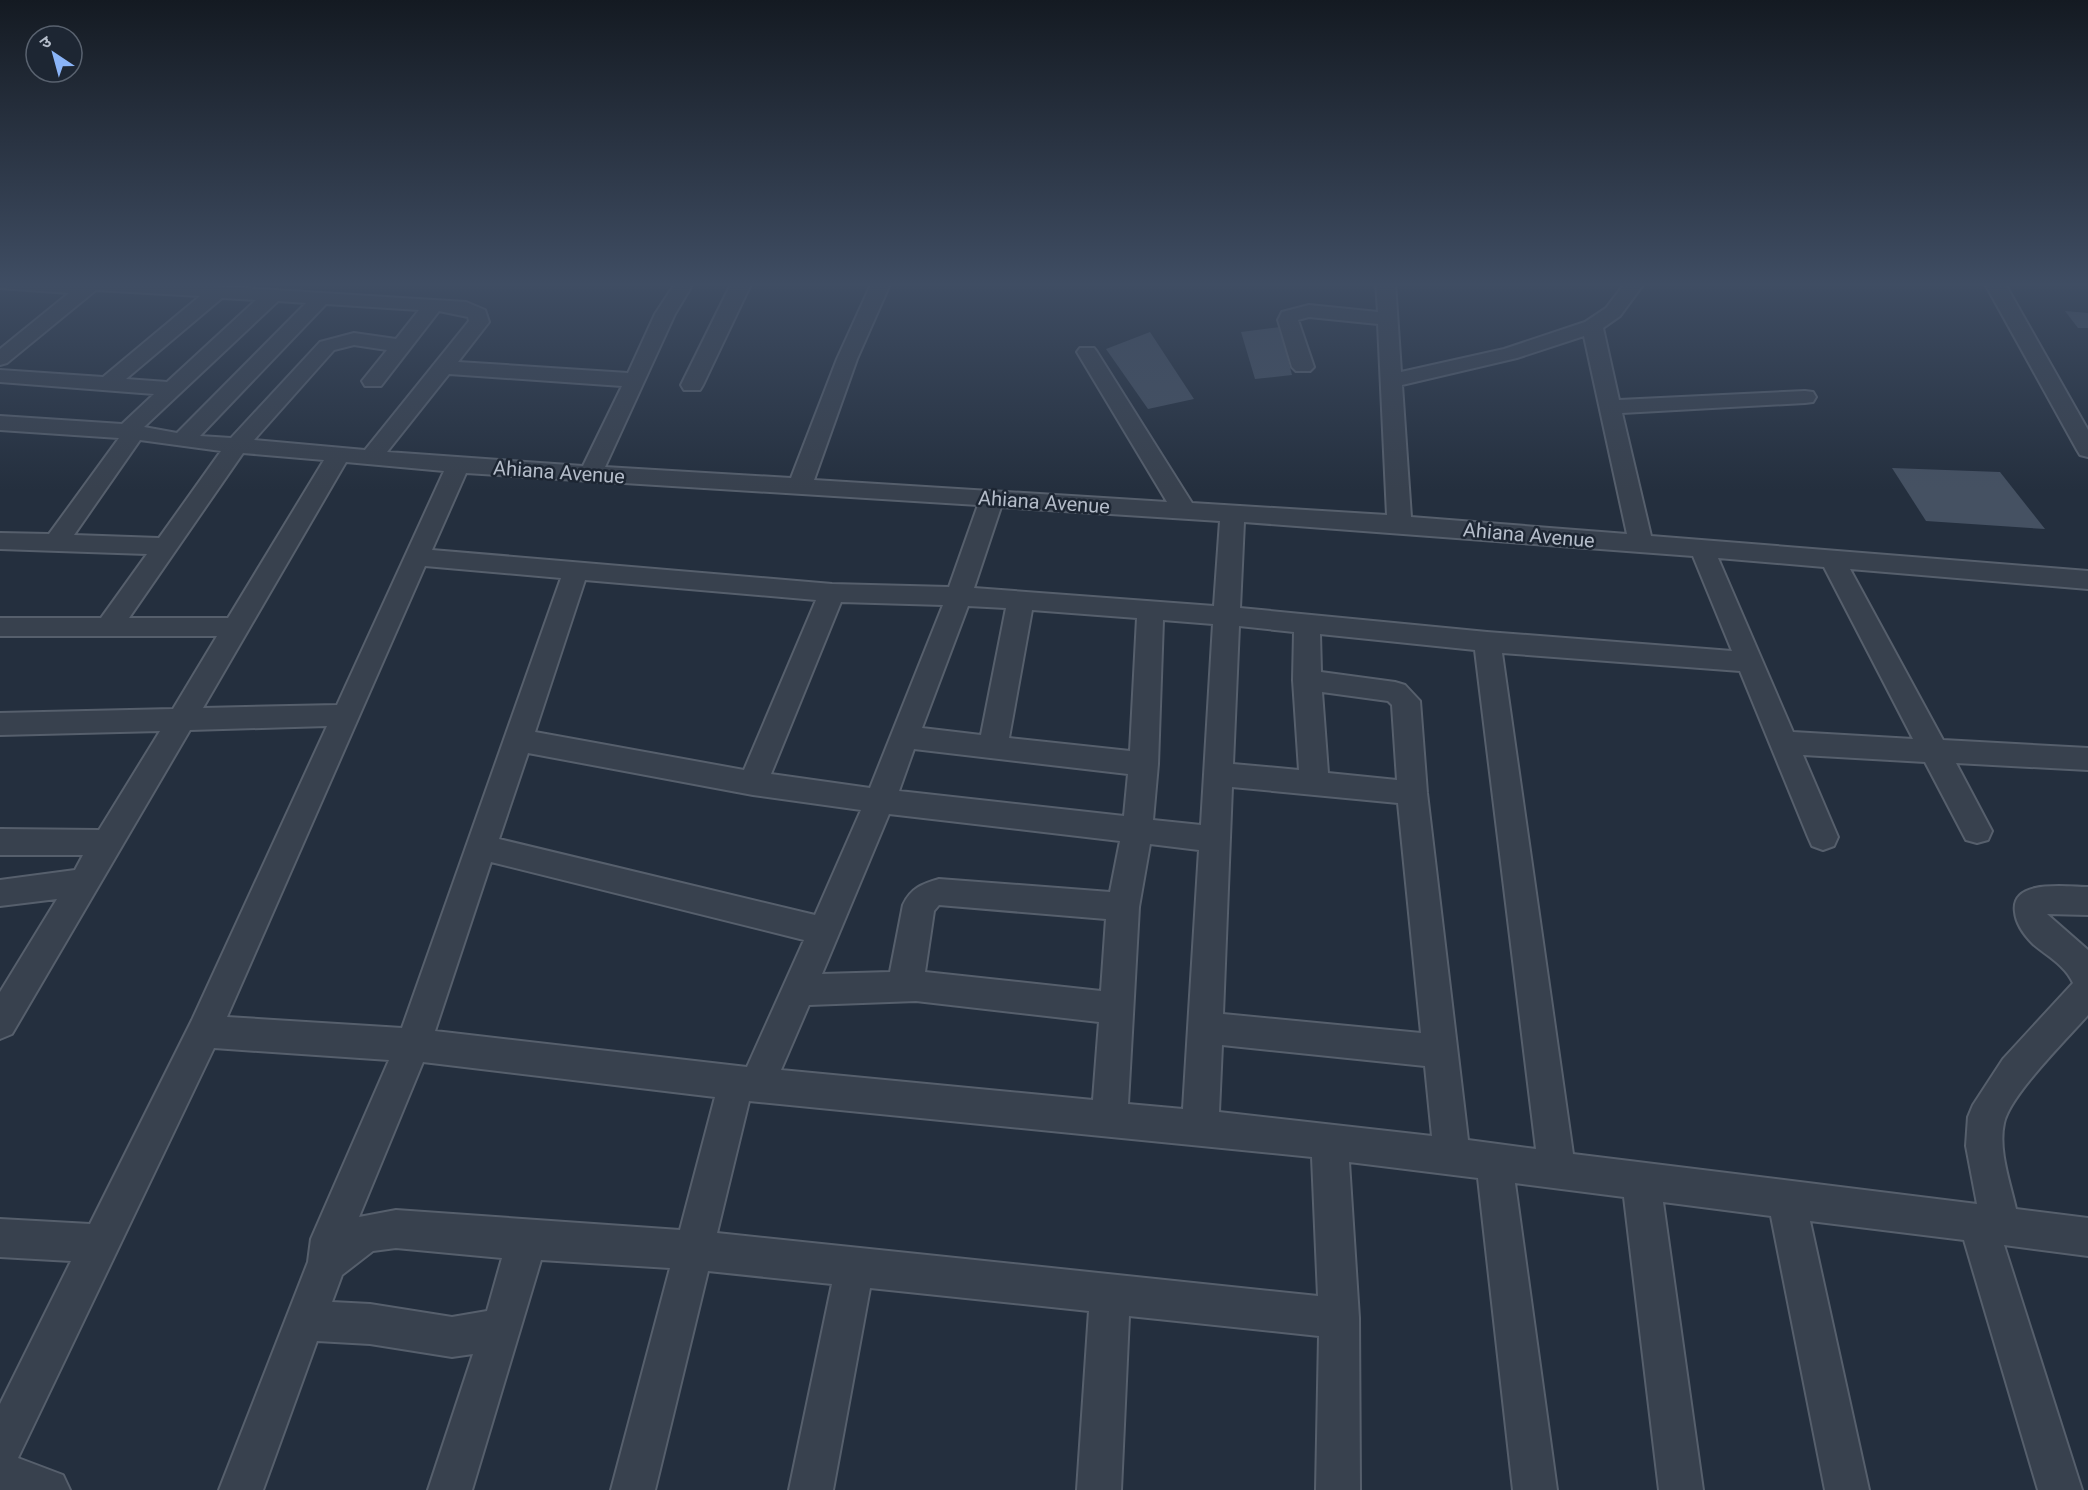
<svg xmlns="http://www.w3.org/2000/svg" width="2088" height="1490" viewBox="0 0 2088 1490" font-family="Roboto,'Noto Sans Devanagari',sans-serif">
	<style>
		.building { fill: #455162 }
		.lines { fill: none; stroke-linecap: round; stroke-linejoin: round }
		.minor-casing { stroke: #565f6c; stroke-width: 4 }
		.minor { fill: #38414e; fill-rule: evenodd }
		.labels { text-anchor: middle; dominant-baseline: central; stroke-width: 5; stroke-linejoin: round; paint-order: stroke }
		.street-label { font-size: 20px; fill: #b4bcc9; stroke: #1d2633 }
	</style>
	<rect width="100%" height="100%" fill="#242f3e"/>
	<g class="building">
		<polygon points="2065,311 2088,313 2088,328 2078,328"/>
		<polygon points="1280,327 1292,375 1255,379 1241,332"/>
		<polygon points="1150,332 1194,399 1148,409 1106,349"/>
		<polygon points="1892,468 2000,472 2045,529 1926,521"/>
	</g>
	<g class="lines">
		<defs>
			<g id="minor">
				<path d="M0,282H147L466,302L485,310L489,322L458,362L628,373L655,314L676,282H694L675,314L605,467L791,478L837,359L872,282H891L857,359L814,480L1167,502L1077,352L1080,348H1094L1097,352L1192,503L1387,515L1378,324L1309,317L1298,320L1314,367L1310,371H1296L1292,367L1278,320L1282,312L1309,305L1378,312L1376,282H1395L1401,372L1504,349L1585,322L1606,308L1626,282H1645L1620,316L1603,328L1619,400L1805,391L1813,392L1816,397L1813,402L1805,403L1622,413L1651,536L2088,571V589L1850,569L1943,740L2088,748V770L1956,763L1992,831L1988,840L1977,843L1966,840L1925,762L1803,755L1838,837L1834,846L1823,850L1812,846L1808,837L1740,671L1502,653L1573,1154L1977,1204L1966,1146L1968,1117L1973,1105L2003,1059L2073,983C2065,965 2047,956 2033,944C2025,936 2016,924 2015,912C2010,878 2068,887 2088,887V915L2047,914L2088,950V1015C2068,1038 2010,1095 2004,1123C1998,1150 2010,1182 2016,1209L2088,1218V1256L2004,1245L2082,1490H2038L1964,1240L1810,1221L1869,1490H1825L1771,1216L1663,1202L1703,1490H1659L1624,1197L1515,1183L1557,1490H1513L1478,1178L1349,1162L1359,1318L1360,1490H1316L1319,1336L1129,1316L1121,1490H1077L1089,1311L870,1288L833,1490H789L832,1284L708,1271L655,1490H611L670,1268L541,1260L472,1490H428L473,1354L452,1357L370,1344L317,1341L263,1490H219L308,1262L311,1239L389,1060L214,1048L18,1458L63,1475L70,1490H0V1404L71,1261L0,1257V1219L90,1224L192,1020L327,726L190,730L12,1034L0,1039V992L57,899L0,906V880L75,870L83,855H0V829L99,830L160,731L0,735V713L173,709L217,636H0V618H101L147,554L0,549V533L49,534L119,438L0,430V416L122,424L154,394L0,382V370L103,377L200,296L96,290L7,363L0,365V349L69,293L0,288ZM222,298L256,300L167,382L126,379ZM278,301L306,303L177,433L144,427ZM326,304L419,310L396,339L354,333L320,342L231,438L200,436ZM439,311L468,317L469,321L365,450L254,440L334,350L354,345L387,350L362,381L365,386H381ZM1584,336L1627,534L1411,517L1402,385L1517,358ZM449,374L622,386L583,466L387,452ZM140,440L221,451L159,538L74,535ZM243,453L324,460L228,618H129ZM346,462L444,471L337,705L203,708ZM466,473L978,505L949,587L832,584L432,550ZM1001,507L1220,521L1214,606L974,588ZM1244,522L1693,556L1732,651L1487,632L1240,608ZM1718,558L1824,567L1913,739L1793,732ZM425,566L561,578L402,1028L227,1017ZM585,580L816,600L744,770L535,732ZM841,602L943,605L870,788L771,774ZM968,606L1006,608L981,735L922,728ZM1032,610L1137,618L1130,751L1009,738ZM1163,620L1213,624L1201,825L1153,820L1158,764ZM1239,626L1294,632L1293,680L1299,770L1233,764ZM1320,634L1475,650L1536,1149L1468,1140L1427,793L1420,701L1405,685L1395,682L1321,672ZM1322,692L1388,701L1392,705L1397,780L1328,773ZM914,749L1128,774L1124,816L899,791ZM528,753L753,795L861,810L815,915L499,839ZM1232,787L1398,803L1421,1033L1223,1014ZM889,814L1120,841L1110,892L939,879C922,884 911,888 903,905L890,972L822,974ZM1150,844L1199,850L1183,1109L1128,1104L1139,907ZM491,862L804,940L747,1067L435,1031ZM939,905L1106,919L1101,991L925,972L934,911ZM916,1001L1099,1022L1093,1100L781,1070L809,1005ZM1222,1045L1425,1066L1432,1136L1219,1112ZM423,1062L715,1097L680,1230L396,1210L359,1217ZM749,1101L1312,1157L1318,1296L717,1233ZM396,1248L502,1258L487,1311L452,1317L370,1304L332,1302L342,1275L373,1251Z"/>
				<polygon points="732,282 752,282 703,385 700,390 684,390 681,385"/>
				<polygon points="1984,282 2004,282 2088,430 2088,457 2080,455 2077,450"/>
			</g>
		</defs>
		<use href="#minor" class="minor-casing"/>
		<use href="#minor" class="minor"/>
	</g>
	<linearGradient id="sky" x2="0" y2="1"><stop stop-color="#141a22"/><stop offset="0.58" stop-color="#3f4d63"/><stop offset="1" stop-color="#3f4d63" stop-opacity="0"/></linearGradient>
	<rect width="2088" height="490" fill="url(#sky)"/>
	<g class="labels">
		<g class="street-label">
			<text transform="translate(559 472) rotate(4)">Ahiana Avenue</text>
			<text transform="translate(1044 502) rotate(4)">Ahiana Avenue</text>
			<text transform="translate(1529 535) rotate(5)">Ahiana Avenue</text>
		</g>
	</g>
	<g transform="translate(54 54) rotate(324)"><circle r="28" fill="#1d2633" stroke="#59626f" stroke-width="1.5"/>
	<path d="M0-4.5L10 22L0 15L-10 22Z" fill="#8ab4f8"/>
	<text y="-9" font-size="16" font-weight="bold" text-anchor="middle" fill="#b4bcc9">उ</text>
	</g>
</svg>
